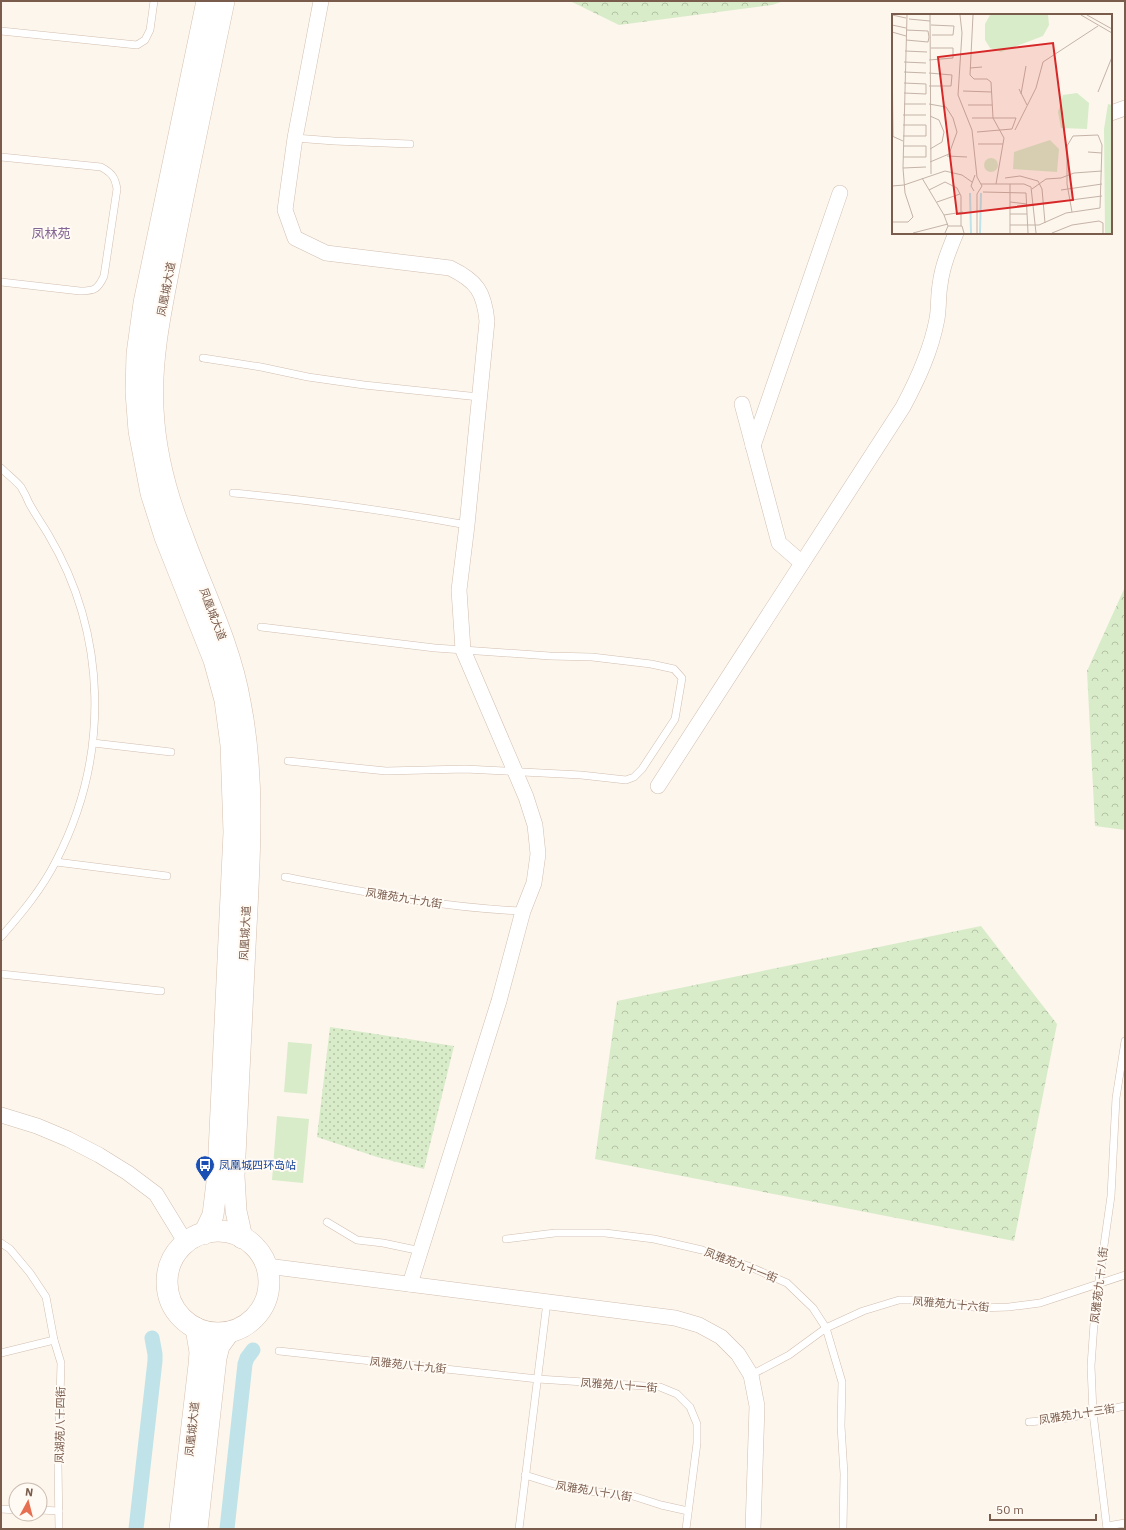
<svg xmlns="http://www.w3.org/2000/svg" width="1126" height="1530" viewBox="0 0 1126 1530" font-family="'IBM Plex Sans','Noto Sans SC',sans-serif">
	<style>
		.green { fill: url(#green-dots) }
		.forest { fill: url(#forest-crowns) }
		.pitch { fill: #d8ecc9 }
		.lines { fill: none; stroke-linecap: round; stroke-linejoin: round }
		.canal { stroke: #bfe3e8; stroke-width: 15 }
		.lane-casing { stroke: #d1beb0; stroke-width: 8 }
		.street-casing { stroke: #d1beb0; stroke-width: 16 }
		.secondary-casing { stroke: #d6c0b0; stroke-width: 22 }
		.lane { stroke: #fff; stroke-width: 7 }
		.street { stroke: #fff; stroke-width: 15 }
		.secondary { stroke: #fff; stroke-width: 21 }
		.labels { text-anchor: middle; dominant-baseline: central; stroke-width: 4; stroke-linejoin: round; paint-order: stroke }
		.street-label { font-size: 11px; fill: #7a5c4d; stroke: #fffaf3 }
		.transit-label { font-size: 11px; fill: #164399; stroke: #fffaf3; text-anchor: start }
		.quarter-label { font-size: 13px; fill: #846695; stroke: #fffaf3 }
		.inset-river { fill: none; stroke: #bfe3e8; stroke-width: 2 }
		.inset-road { fill: none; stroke: #c5b3a7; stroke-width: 1 }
		.view { fill: #d62828; fill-opacity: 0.15; stroke: #d62828; stroke-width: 2 }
		.inset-edge { fill: none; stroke: #7a5c4d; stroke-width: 2 }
	</style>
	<defs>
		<pattern id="green-dots" width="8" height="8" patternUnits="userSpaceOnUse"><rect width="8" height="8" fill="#d8ecc9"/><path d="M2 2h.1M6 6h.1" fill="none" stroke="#b4c2a5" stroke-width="1.8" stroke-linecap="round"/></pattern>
		<pattern id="forest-crowns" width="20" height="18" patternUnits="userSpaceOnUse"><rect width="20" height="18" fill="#d8ecc9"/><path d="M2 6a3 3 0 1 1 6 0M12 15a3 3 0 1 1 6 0" fill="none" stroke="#b4c2a5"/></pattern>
	</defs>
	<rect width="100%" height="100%" fill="#fdf6ec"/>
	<polygon class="green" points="330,1027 454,1046 424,1169 377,1157 317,1137"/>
	<g class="forest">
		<polygon points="570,1 784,1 772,5 619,25"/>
		<polygon points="1125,587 1125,830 1095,826 1087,671"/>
		<polygon points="981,926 1057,1024 1014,1241 595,1159 617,1001"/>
	</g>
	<g class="pitch">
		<polygon points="288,1042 312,1044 307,1094 284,1092"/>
		<polygon points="277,1116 309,1119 303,1183 272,1180"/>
	</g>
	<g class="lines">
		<g class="canal">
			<polyline points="136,1529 155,1361 155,1354 152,1338"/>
			<polyline points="227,1529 245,1364 247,1358 253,1350"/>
		</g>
		<defs>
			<g id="lane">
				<polyline points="1,31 137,45 145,40 150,30 154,1"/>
				<polyline points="295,138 334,141 410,144"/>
				<path d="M1,157L101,167C112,173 115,177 117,189L104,276C98,289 95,291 80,291L1,282"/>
				<polyline points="203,358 261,367 308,377 364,385 479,397"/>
				<path d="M1,468C7,474 15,480 21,487C24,492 27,498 29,503C35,514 42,524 48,534C108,635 110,757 56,861C42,889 21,914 1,937"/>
				<path d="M233,493C312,500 390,511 467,525"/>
				<polyline points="261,627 435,648 550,656 592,657 651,664 674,669 682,678 675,719 642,769 634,777 626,780 581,775 465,769 386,771 288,761"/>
				<polyline points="93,743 171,752"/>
				<polyline points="56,862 167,876"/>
				<path d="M285,877C364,892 443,908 523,911"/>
				<polyline points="1,974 161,991"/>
				<polyline points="327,1222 357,1240 383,1243 421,1251"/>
				<polyline points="506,1239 555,1233 605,1233 654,1239 702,1250 748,1266 787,1283 813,1308 826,1328 842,1382 841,1426 844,1474 843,1529"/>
				<polyline points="1,1243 10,1249 30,1273 46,1297 54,1340 61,1363 58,1465 59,1529"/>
				<polyline points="279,1351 538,1379 660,1387 677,1394 690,1407 697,1424 697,1443 686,1529"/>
				<polyline points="1,1353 54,1340"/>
				<polyline points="751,1375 789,1355 826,1328 863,1311 899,1300 934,1300 979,1308 1009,1307 1040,1303 1125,1275"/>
				<polyline points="1029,1422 1068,1418 1125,1406"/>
				<polyline points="525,1475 570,1489 633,1496 661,1505 688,1511"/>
				<polyline points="1,1509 16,1510"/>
				<polyline points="40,1510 59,1511"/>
				<polyline points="1107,1526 1125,1523"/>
				<polyline points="519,1529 547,1302"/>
				<polyline points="1107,1529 1093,1413 1091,1366 1095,1309 1111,1196 1116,1098 1125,1041"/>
			</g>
			<g id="street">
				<path d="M321,1L295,138L285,210L295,238L326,253L450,268C477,281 484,292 487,321L467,525L459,590L463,650L526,797L535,825L538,854L534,883L523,911L499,1001L410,1284"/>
				<polyline points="1111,113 1125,108"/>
				<polyline points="742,404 779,543 802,563"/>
				<polyline points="753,446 840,193"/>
				<path d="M658,786L903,407C918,379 931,351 937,319C939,308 938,296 940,285C942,267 949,250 956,233"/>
				<polyline points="1,1115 37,1126 68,1139 99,1155 128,1173 156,1194 186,1243"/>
				<polyline points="267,1266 675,1318 699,1325 721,1337 738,1354 751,1375 757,1406 753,1529"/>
			</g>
			<g id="secondary">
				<path d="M224,1C207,83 189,166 173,248C163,301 150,355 153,409C155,452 167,497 183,537C203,592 230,644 240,702C256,783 249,866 245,947C241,1023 238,1100 234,1176L236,1211L242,1238"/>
				<circle cx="218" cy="1282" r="51"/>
				<polyline points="204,1234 213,1215 218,1174 234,832 231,745 225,700 214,660 165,537 151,493 139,431 136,392 137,354 144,303 207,1"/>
				<polyline points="180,1529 199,1365 200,1352 196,1328"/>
				<polyline points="197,1529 216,1358 219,1346 229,1332"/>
			</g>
		</defs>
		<use href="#lane" class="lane-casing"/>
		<use href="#street" class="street-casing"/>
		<use href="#secondary" class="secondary-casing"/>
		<use href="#lane" class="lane"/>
		<use href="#street" class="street"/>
		<use href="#secondary" class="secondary"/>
	</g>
	<defs>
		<symbol id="bus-pin" viewBox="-11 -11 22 30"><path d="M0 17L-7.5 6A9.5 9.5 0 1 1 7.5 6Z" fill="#1a4fb4" stroke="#fffaf3"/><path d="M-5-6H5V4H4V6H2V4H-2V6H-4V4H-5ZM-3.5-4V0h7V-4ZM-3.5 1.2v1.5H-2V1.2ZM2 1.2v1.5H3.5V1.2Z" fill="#fff"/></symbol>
	</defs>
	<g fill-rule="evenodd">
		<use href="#bus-pin" x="194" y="1154" width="22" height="30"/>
	</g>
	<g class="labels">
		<g class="street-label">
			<text transform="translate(166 289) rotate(-79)">凤凰城大道</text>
			<text transform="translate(213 614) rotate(69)">凤凰城大道</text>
			<text transform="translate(404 898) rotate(9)">凤雅苑九十九街</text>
			<text transform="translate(245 933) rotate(-87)">凤凰城大道</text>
			<text transform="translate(741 1265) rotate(21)">凤雅苑九十一街</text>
			<text transform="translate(1099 1285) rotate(-83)">凤雅苑九十八街</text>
			<text transform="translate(951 1304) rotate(5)">凤雅苑九十六街</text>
			<text transform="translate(408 1365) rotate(6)">凤雅苑八十九街</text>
			<text transform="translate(619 1385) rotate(4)">凤雅苑八十一街</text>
			<text transform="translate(1077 1414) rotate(-9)">凤雅苑九十三街</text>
			<text transform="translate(60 1425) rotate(-89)">凤湖苑八十四街</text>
			<text transform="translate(192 1429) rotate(-84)">凤凰城大道</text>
			<text transform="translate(594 1491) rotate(9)">凤雅苑八十八街</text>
		</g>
		<g class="transit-label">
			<text x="219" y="1165">凤凰城四环岛站</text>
		</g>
		<g class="quarter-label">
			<text x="51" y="233">凤林苑</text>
		</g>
	</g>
	<g transform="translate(892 14)">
		<rect width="220" height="220" fill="#fdf6ec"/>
		<path d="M92 151a7 7 0 1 1 14 0a7 7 0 1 1-14 0Z" fill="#d8ecc9"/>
		<path d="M98,1H156L157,11L151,22L109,38L98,34L93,26V10ZM185,79L197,89L195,115L169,114L166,98L171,81ZM216,90L220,91V219H213L212,115ZM158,126L167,135L165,158L121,155L122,138Z" fill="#d8ecc9"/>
		<path class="inset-river" d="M78,179L79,219M88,219L89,179"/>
		<path class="inset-road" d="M0,1L14,4M38,1L39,160M68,1L70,19L66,81L80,116L85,163L90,172L85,180V219M81,1L78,61L82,65H95L99,68L101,104L112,124L104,170M189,1L220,19M195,1L220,15M17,5L38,7M0,11L14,14M39,11L62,12L61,21H40M0,18L14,22M14,26L36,28L37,23L36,17L14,16M0,35L1,122M13,37L35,38M37,46L61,44V34H39M12,48L34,49M78,54L90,53M12,58L34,59M37,59L60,61L59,72H37M127,75L135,91M71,77L100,78M206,78L220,43M12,79L34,80V70L12,69M129,80L134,52M12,90H34M37,90L54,93L61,104L65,118L57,140L38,148M76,91H100M11,101H34M80,104H124L120,115L85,118M123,116L144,74L151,48L206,12M0,122L11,127M11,122H34V111H11M86,130H111M38,135L50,128L52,118L47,106L38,102M196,138L210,139M55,142L75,143M11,143H34V132H11M11,154L34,153M30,164L52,201L56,212L53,219M113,164L128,162L146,167L150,175L153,209M89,170H132L139,173L144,219M118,170V219M0,172L12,171L53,157L70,161L80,168M140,175L154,165L169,164L182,159L210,157M37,176L53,168L65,174L69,182V212M169,176L210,170M82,177L79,172L83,161M91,178L134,179L136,219M179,186L210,182M45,188L68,180M118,188L135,190M118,200H135M52,201L71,198M0,208H16L21,203L13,179L11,154L15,1M118,211H147L174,199L208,194L210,131L206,121L181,122L175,132V170L180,198M56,212H70L72,219M21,219L56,210M160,219L180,211L207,207L211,209V219"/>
		<path class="view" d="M161,29L181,186L65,200L46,43Z"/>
		<rect width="220" height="220" class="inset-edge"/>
	</g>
	<rect width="1126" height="1530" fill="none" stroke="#7a5c4d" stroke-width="4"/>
	<g transform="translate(28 1502) rotate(7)"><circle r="19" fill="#fffaf3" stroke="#cabbb1"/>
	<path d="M0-3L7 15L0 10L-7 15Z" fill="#e76f51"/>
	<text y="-6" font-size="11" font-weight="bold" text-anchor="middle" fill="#7a5c4d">N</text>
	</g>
	<path d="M990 1514v6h106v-6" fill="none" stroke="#7a5c4d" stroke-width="2"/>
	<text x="996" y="1514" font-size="12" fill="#7a5c4d" stroke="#fffaf3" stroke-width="3" paint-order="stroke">50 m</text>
</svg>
